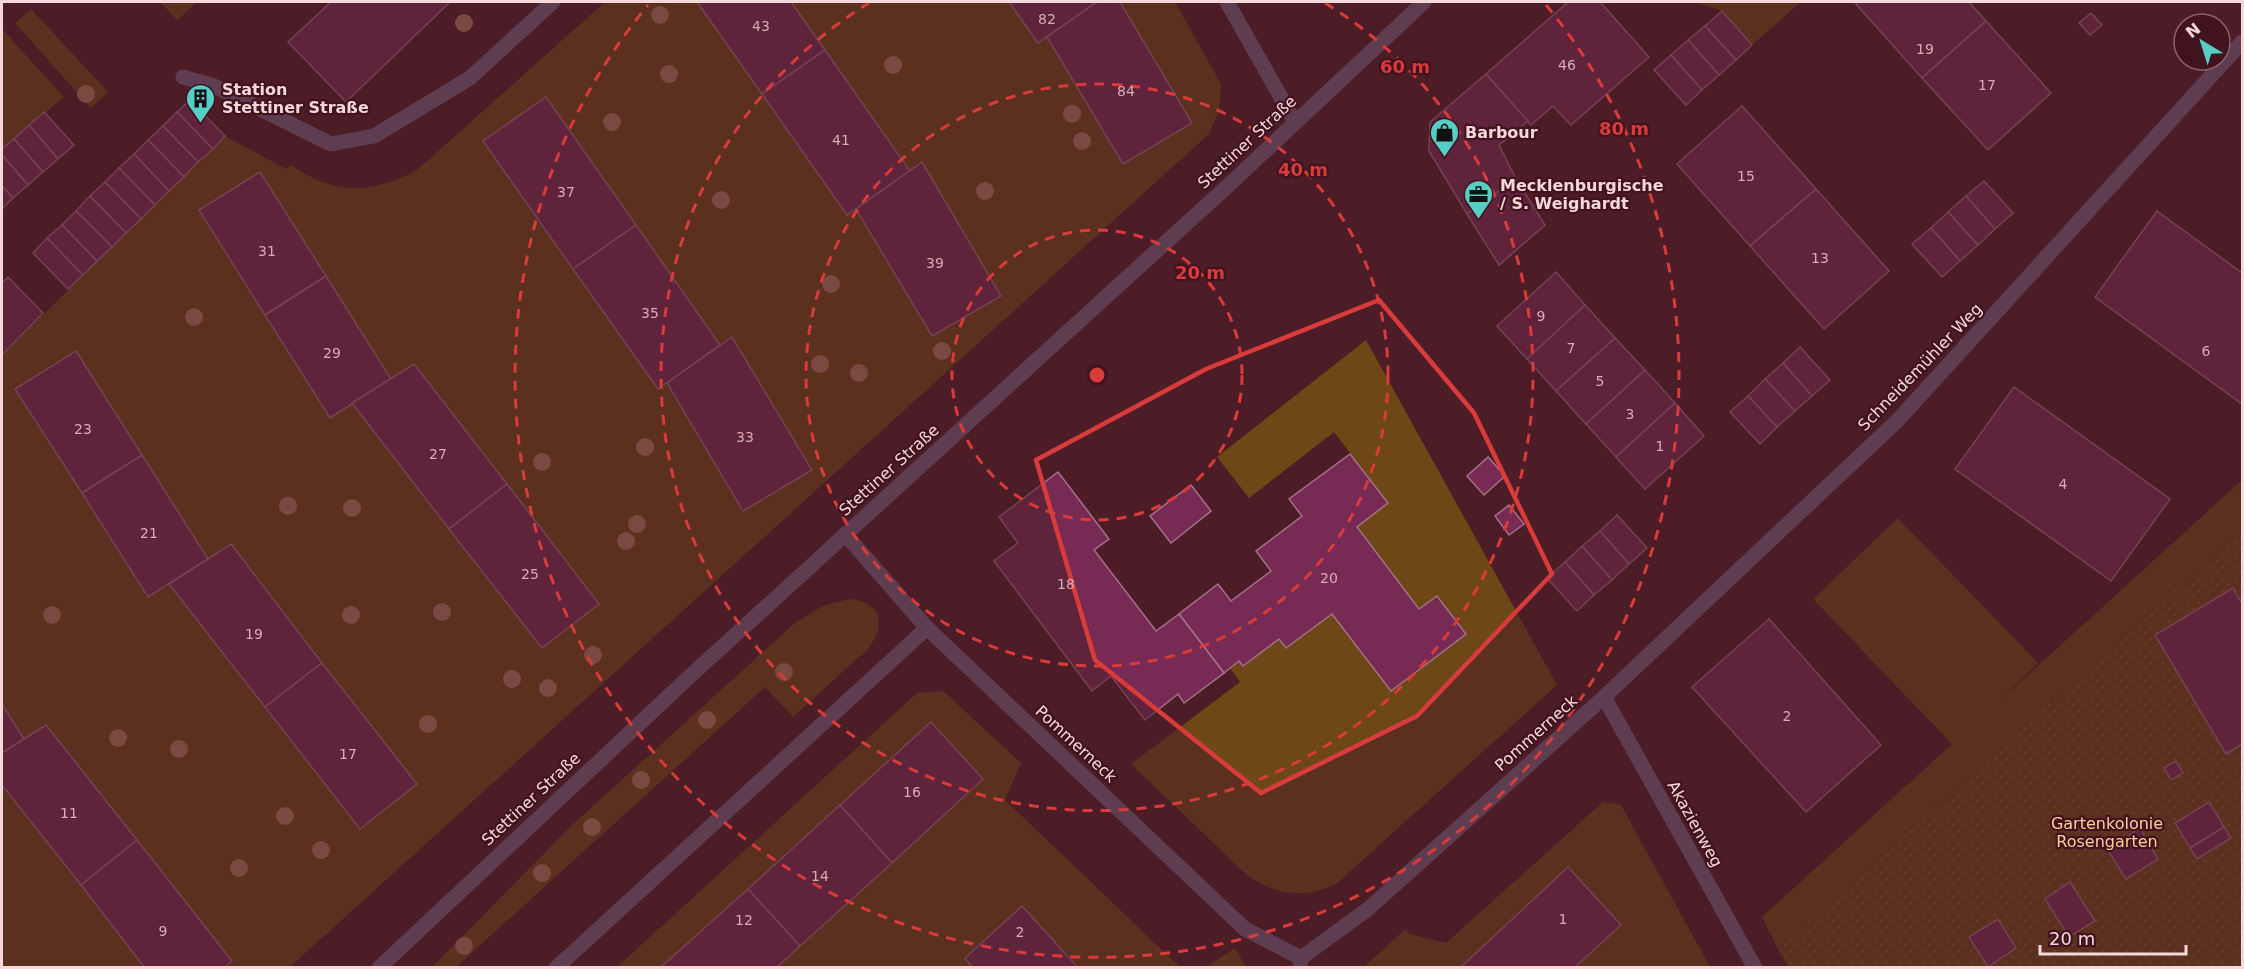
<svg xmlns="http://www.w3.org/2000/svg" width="2244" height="969" viewBox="0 0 2244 969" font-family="'DejaVu Sans',sans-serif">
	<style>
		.green { fill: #6d4716 }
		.garden { fill: url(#garden-dots) }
		.building { fill: #772a54; stroke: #a47189; stroke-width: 1.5 }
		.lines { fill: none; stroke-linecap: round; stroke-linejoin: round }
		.minor { stroke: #766484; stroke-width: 15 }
		.tree { fill: #af7f65 }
		.marked { fill: none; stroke: #d93a3a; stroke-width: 4.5; stroke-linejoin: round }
		.ring { fill: none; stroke: #d93a3a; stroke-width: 3; stroke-dasharray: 10 8 }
		.labels { text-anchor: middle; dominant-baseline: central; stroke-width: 4.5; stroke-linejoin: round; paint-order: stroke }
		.number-label { font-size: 14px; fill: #d8acb9 }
		.poi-label { font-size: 16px; font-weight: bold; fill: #f8d7db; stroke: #41131e; text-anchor: start }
		.street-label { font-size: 16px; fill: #f8d7db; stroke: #41131e }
		.park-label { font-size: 16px; fill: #ffcf98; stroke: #41131e }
		.centre { fill: #d93a3a; stroke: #41131e; stroke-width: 3 }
		.ring-label { font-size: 18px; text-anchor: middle; font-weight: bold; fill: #d93a3a; stroke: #41131e; stroke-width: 4.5; stroke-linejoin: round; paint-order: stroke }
	</style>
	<defs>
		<pattern id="garden-dots" width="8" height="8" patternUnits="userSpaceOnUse" patternTransform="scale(1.5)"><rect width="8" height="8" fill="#6d4716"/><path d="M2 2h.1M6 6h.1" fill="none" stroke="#836137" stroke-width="1.8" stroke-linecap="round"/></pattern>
	</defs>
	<rect width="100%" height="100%" fill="#4d1d27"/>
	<g class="green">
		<polygon points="160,2 197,2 177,20"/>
		<path d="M605,2H1175L1221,84L1219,111L1209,134L290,967L2,968V355L225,136L286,169L291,165C334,195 370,195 417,170Z"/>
		<polygon points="1696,2 1801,2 1752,45 1722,11"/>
		<polygon points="31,9 108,92 91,108 15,23"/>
		<polygon points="2,29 64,97 2,149"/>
		<path d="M1366,340L1557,685L1336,884C1305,899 1277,895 1248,876L1131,764L1240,682L1230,668L1239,661L1243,666L1279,639L1287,648L1332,614L1391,691L1465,634L1437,596L1419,609L1357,527L1388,503L1334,432L1249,498L1217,457Z"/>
		<polygon points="2242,480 2242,529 1778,949 1762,917 1952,744 1813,599 1898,518 2038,663 1996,704"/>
		<path d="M849,599C881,602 887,624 868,649L793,717L765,687L456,967H432L571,826L796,622L823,606Z"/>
		<polygon points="943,691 1021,763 1005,800 1180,967 616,968 917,693"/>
		<polygon points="1603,802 1621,805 1710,967 1363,968 1405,929 1409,934 1446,943"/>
		<polygon points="1235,948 1246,967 1206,967"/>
	</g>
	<polygon class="garden" points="2242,529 2242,967 1789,968 1778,949"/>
	<g class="building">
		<polygon points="331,2 450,2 346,102 288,42"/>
		<polygon points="697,2 791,2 825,50 762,94"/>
		<polygon points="1009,2 1097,2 1038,43"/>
		<polygon points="1097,2 1120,2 1192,123 1123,164 1047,37"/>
		<polygon points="1568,2 1600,2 1649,57 1571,125 1553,106 1531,125 1486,74"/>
		<polygon points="1858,2 1969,2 1986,21 1922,78 1856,4"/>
		<polygon points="1722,11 1752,45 1736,60 1705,26"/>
		<polygon points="2091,13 2102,25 2090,35 2079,23"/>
		<polygon points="1986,21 2051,93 1988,150 1922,78"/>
		<polygon points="1705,26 1736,60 1719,75 1688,40"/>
		<polygon points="1688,40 1719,75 1702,90 1671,55"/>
		<polygon points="825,50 910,171 847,215 762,94"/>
		<polygon points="1671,55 1702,90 1686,105 1654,70"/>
		<polygon points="1486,74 1528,121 1499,145 1516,179 1467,214 1429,151 1430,122"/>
		<polygon points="546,97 636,225 573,269 483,141"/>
		<polygon points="190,100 225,136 213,149 177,112"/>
		<polygon points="1742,106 1816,189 1750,246 1677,164"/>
		<polygon points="44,112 74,145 58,159 29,125"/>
		<polygon points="177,112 213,149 198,162 163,126"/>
		<polygon points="29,125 58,159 43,172 14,139"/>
		<polygon points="163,126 198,162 184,177 148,140"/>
		<polygon points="14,139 43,172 28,185 2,155 2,149"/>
		<polygon points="148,140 184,177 169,191 134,154"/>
		<polygon points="134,154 169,191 155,205 119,168"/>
		<polygon points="2,155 28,185 13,198 2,186"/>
		<polygon points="922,162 1001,296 932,336 856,209"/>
		<polygon points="119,168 155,205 141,219 105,182"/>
		<polygon points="260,172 326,276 265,315 199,210"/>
		<polygon points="1516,179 1545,225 1499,265 1467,214"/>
		<polygon points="1984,181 2013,213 1995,229 1966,196"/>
		<polygon points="105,182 141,219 126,233 90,196"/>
		<polygon points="2,186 13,198 2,209"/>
		<polygon points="1816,189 1889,271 1824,329 1750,246"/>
		<polygon points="90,196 126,233 112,247 76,211"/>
		<polygon points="1966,196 1995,229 1978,245 1948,212"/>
		<polygon points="76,211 112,247 97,261 62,225"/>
		<polygon points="2157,211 2242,273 2242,404 2095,297"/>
		<polygon points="1948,212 1978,245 1960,261 1931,228"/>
		<polygon points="62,225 97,261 83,275 47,238"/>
		<polygon points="636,225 720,345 658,389 573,269"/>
		<polygon points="1931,228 1960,261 1942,277 1912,244"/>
		<polygon points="47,238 83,275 68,289 33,253"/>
		<polygon points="1556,272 1585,305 1527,359 1497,326"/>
		<polygon points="326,276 391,379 330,418 265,315"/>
		<polygon points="8,277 43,313 2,355 2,283"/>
		<polygon points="1585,305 1615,338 1556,391 1527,359"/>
		<polygon points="732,337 812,470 743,511 667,383"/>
		<polygon points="1615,338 1645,370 1586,424 1556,391"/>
		<polygon points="1800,347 1830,380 1812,396 1783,363"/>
		<polygon points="76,351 142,455 82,493 15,389"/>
		<polygon points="1783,363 1812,396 1795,411 1765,379"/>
		<polygon points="414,364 507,484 449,529 352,403"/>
		<polygon points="1645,370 1675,403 1616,457 1586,424"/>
		<polygon points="1765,379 1795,411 1777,427 1748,396"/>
		<polygon points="2014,387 2170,499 2111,581 1955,469"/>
		<polygon points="1748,396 1777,427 1760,444 1730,412"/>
		<polygon points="1675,403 1704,436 1645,489 1616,457"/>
		<polygon points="1350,454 1388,503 1357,527 1419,609 1437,596 1466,634 1391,691 1332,614 1286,648 1279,639 1243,666 1239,661 1224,673 1179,614 1218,584 1231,601 1271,571 1256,551 1302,516 1289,499"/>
		<polygon points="142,455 208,559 148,597 82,493"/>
		<polygon points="1488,457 1505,476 1484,495 1467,476"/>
		<polygon points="1058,472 1109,539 1094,550 1156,631 1179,614 1224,673 1184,703 1178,694 1145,720 1111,676 1092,691 994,561 1018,543 999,517"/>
		<polygon points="507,484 599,604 542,648 449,529"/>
		<polygon points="1191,485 1211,511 1171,543 1150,516"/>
		<polygon points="1509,505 1524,524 1509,535 1495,516"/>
		<polygon points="1617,515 1647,548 1629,564 1600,531"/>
		<polygon points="1600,531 1629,564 1612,580 1582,546"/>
		<polygon points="231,544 322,663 265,707 169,584"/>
		<polygon points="1582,546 1612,580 1594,595 1565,562"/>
		<polygon points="1565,562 1594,595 1577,611 1547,578"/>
		<polygon points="2233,588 2242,604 2242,744 2226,754 2155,635"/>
		<polygon points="1769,619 1881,745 1806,812 1692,687"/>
		<polygon points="322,663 417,784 360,829 265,707"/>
		<polygon points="2,704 24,739 2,753"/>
		<polygon points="931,722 983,779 892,863 840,805"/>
		<polygon points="46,725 137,840 81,885 2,785 2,753"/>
		<polygon points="2176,761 2183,773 2171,780 2164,768"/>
		<polygon points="2209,802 2224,827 2190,848 2175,823"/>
		<polygon points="840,805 892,863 800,946 748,889"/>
		<polygon points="2224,827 2231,838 2197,859 2190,848"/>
		<polygon points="2140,828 2158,859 2126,879 2107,849"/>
		<polygon points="137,840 232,961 224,968 145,968 81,885"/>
		<polygon points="1568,867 1621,925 1574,968 1460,968"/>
		<polygon points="2070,882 2095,921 2069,937 2045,899"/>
		<polygon points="748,889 800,946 776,968 660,968"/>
		<polygon points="1022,906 1072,961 1078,968 973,968 965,958"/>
		<polygon points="1998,919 2016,948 1988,967 1969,937"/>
	</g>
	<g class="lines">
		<g class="minor">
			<polyline points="1227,2 1295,122"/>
			<polyline points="183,77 214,86 331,144 374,136 470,78 553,2"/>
			<polyline points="845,534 927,628 1245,929 1301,958"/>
			<polyline points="1604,697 1755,968"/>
			<polyline points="379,968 688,678 1232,182 1424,2"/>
			<polyline points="556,968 927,628"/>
			<polyline points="1300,968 1301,958 1368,909 1604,697 1898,420 2242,42"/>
		</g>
	</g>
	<g class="tree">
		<circle cx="660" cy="15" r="9"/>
		<circle cx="464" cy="23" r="9"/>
		<circle cx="893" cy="65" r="9"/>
		<circle cx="669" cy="74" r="9"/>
		<circle cx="86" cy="94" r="9"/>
		<circle cx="1072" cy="114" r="9"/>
		<circle cx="612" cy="122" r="9"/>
		<circle cx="1082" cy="141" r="9"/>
		<circle cx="985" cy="191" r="9"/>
		<circle cx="721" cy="200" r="9"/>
		<circle cx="831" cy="284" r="9"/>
		<circle cx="194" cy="317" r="9"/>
		<circle cx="942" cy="351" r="9"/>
		<circle cx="820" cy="364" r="9"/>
		<circle cx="859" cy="373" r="9"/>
		<circle cx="645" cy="447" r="9"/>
		<circle cx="542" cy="462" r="9"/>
		<circle cx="288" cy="506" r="9"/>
		<circle cx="352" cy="508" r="9"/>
		<circle cx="637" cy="524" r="9"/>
		<circle cx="626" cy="541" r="9"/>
		<circle cx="442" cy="612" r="9"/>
		<circle cx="52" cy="615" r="9"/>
		<circle cx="351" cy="615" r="9"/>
		<circle cx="593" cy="655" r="9"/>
		<circle cx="784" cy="672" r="9"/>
		<circle cx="512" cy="679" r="9"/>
		<circle cx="548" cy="688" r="9"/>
		<circle cx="707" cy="720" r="9"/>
		<circle cx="428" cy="724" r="9"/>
		<circle cx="118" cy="738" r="9"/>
		<circle cx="179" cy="749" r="9"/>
		<circle cx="641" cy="780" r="9"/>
		<circle cx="285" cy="816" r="9"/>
		<circle cx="592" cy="827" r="9"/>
		<circle cx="321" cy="850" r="9"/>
		<circle cx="239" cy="868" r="9"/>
		<circle cx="542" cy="873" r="9"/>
		<circle cx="464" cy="946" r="9"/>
	</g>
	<path d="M0 0H2244V969H0ZM1379,300L1474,413L1552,574L1417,716L1261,793L1095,660L1036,460L1206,369Z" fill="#4d1d27" fill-opacity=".55" fill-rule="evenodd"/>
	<path class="marked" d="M1379,300L1474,413L1552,574L1417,716L1261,793L1095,660L1036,460L1206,369Z"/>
	<g class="ring">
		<circle cx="1097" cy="375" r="145"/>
		<circle cx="1097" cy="375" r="291"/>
		<path d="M1325 3A436 436 0 1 1 869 3"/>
		<path d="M1546 5A582 582 0 1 1 648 5"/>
	</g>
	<defs>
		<symbol id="building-pin" viewBox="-11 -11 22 30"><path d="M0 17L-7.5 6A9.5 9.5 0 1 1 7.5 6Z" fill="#55cec6" stroke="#41131e"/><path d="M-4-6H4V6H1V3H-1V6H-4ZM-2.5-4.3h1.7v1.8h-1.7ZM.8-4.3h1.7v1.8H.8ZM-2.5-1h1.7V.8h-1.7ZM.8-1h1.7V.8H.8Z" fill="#111"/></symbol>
		<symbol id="shop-pin" viewBox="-11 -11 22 30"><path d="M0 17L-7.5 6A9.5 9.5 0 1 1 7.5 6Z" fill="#55cec6" stroke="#41131e"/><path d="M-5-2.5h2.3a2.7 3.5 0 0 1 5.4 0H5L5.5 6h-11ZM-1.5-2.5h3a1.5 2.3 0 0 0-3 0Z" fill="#111"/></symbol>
		<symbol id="office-pin" viewBox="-11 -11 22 30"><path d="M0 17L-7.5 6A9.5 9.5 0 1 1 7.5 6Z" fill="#55cec6" stroke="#41131e"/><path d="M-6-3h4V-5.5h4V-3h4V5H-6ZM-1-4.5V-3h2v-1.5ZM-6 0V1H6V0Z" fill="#111"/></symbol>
	</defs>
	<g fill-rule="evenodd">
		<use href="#building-pin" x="184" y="82" width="33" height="45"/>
		<use href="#shop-pin" x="1428" y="116" width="33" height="45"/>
		<use href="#office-pin" x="1462" y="178" width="33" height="45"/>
	</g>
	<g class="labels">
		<g class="number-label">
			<text x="1047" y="19">82</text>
			<text x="761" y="26">43</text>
			<text x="1925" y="49">19</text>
			<text x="1567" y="65">46</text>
			<text x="1987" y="85">17</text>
			<text x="1126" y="91">84</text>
			<text x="841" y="140">41</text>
			<text x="1746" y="176">15</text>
			<text x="566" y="192">37</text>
			<text x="267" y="251">31</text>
			<text x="1820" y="258">13</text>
			<text x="935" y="263">39</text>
			<text x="650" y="313">35</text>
			<text x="1541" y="316">9</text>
			<text x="1571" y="348">7</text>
			<text x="2206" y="351">6</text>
			<text x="332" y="353">29</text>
			<text x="1600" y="381">5</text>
			<text x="1630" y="414">3</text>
			<text x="83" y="429">23</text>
			<text x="745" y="437">33</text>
			<text x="1660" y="446">1</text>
			<text x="438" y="454">27</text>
			<text x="2063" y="484">4</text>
			<text x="149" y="533">21</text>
			<text x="530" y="574">25</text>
			<text x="1329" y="578">20</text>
			<text x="1066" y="584">18</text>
			<text x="254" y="634">19</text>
			<text x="1787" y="716">2</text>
			<text x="348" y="754">17</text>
			<text x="912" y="792">16</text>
			<text x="69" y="813">11</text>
			<text x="820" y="876">14</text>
			<text x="1563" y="919">1</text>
			<text x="744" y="920">12</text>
			<text x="163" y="931">9</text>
			<text x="1020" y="932">2</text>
		</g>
		<g class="poi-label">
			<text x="222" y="89">Station<tspan x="222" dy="18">Stettiner Straße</tspan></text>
			<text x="1465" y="132">Barbour</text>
			<text x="1500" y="185">Mecklenburgische<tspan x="1500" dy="18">/ S. Weighardt</tspan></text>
		</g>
		<g class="street-label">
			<text transform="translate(1247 142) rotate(-43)">Stettiner Straße</text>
			<text transform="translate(1920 367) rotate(-46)">Schneidemühler Weg</text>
			<text transform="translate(889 470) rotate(-42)">Stettiner Straße</text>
			<text transform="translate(1536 733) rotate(-42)">Pommerneck</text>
			<text transform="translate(1076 744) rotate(43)">Pommerneck</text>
			<text transform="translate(531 799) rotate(-43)">Stettiner Straße</text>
			<text transform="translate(1695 824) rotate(61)">Akazienweg</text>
		</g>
		<g class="park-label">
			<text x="2107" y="823">Gartenkolonie<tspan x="2107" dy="18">Rosengarten</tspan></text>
		</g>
	</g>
	<circle cx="1097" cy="375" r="9" class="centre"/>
	<g class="ring-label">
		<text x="1405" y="73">60 m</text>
		<text x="1624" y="135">80 m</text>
		<text x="1303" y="176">40 m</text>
		<text x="1200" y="279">20 m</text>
	</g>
	<rect width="2244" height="969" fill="none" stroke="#f8d7db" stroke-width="6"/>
	<g transform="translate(2202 42) rotate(322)"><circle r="28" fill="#41131e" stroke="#8a616a" stroke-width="1.5"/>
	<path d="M0-4.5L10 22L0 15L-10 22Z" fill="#55cec6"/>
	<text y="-9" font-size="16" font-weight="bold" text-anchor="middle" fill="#f8d7db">N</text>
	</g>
	<path d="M2040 945v9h146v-9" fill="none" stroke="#f8d7db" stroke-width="3"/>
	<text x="2049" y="945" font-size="18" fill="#f8d7db" stroke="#41131e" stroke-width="4.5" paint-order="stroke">20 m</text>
</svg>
